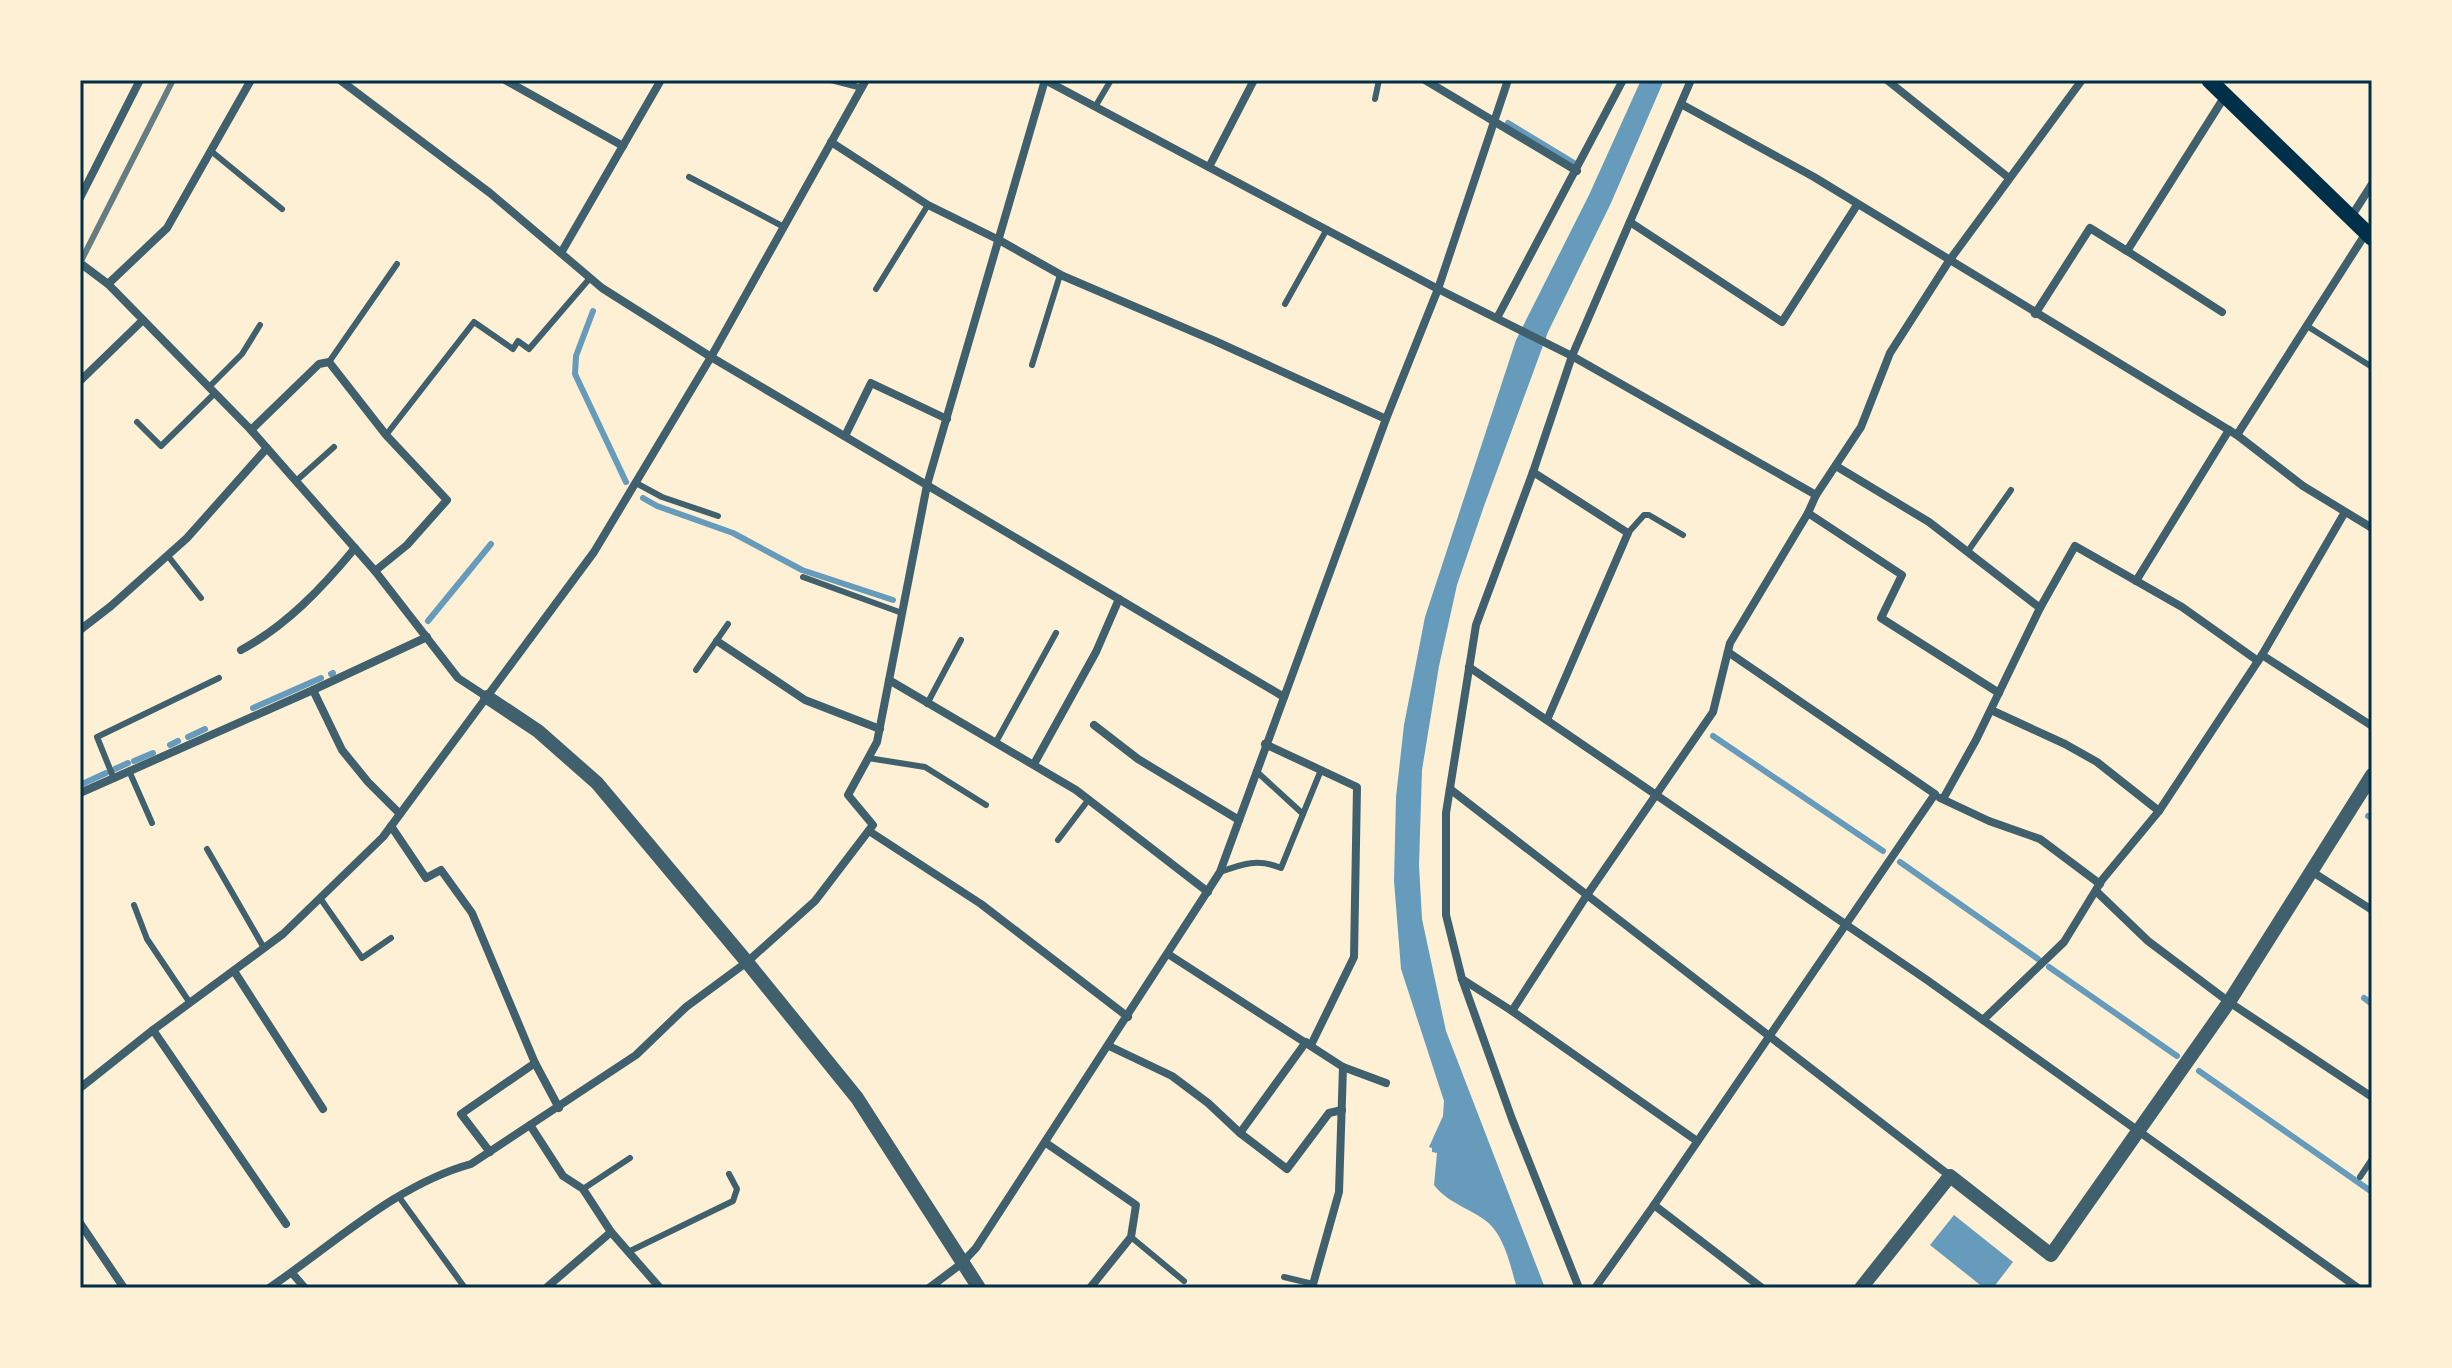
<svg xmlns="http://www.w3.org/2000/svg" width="2452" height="1368" viewBox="0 0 2452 1368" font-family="'Varela Round',sans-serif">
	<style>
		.water { fill: #669bbc }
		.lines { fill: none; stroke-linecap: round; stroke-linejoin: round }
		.stream { stroke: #669bbc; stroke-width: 6 }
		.service { stroke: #3f606c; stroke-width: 6 }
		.minor { stroke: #3f606c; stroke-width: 8 }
		.tertiary { stroke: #3f606c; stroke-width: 14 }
		.secondary { stroke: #003049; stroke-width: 16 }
		.rail { stroke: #657d81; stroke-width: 6 }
		.neatline { fill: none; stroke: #003049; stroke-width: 3 }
	</style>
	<rect width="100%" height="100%" fill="#fdf0d5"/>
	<g class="water">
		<path d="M1641,80H1664L1611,203L1548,332L1484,506L1457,585L1439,666L1422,770L1419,865L1422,919L1446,1031L1545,1288H1517C1511,1269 1507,1246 1494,1229C1481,1211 1451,1207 1434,1185L1437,1153L1432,1152V1148L1429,1147L1443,1116L1444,1101L1401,969L1394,881L1396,797L1404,725L1425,617L1516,340L1589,195Z"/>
		<polygon points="1954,1215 2013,1262 1993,1288 1984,1288 1930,1245"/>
	</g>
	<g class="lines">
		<g class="stream">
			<polyline points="1508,123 1574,163"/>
			<polyline points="593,311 576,356 575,374 626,482"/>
			<polyline points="643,498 657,506 733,533 802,570 893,600"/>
			<polyline points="428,621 491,544"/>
			<polyline points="331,674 333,673"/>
			<polyline points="253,708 321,678"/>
			<polyline points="1713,736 1883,851"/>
			<polyline points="188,737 205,729"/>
			<polyline points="170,745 178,741"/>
			<polyline points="134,761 153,753"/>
			<polyline points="115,769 128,763"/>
			<polyline points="80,785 106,773"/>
			<polyline points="2368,816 2372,818"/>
			<polyline points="1900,862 2038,959"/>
			<polyline points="2049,967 2177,1056"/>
			<polyline points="2364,998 2372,1004"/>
			<polyline points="2199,1071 2372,1192"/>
		</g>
		<g class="service">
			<polyline points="831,80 862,88"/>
			<polyline points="1375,99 1379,80"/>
			<polyline points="1095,107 1111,80"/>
			<polyline points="211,151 282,209"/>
			<polyline points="689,177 784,227"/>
			<polyline points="876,289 928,205"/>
			<polyline points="1285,304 1327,229"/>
			<polyline points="2307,326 2372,367"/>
			<polyline points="329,362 397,264"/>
			<polyline points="1032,365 1060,275"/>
			<polyline points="209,387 242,354 260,325"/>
			<polyline points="137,422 161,446 215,393"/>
			<polyline points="386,435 474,322 513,349 518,341 529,349 590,278"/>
			<polyline points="296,481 334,447"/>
			<polyline points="636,483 662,497 718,516"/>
			<polyline points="1628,533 1644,515 1649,515 1683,535"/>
			<polyline points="1968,551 2011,490"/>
			<polyline points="168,556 201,598"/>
			<polyline points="803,577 902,613"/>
			<polyline points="696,670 728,624"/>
			<polyline points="927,704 961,640"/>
			<polyline points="996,742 1056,633"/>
			<polyline points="868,758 925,767 986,805"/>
			<polyline points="1256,771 1303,814"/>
			<polyline points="130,773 152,823"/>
			<polyline points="114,779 97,737 219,678"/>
			<polyline points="1058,840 1089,799"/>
			<polyline points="207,849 264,948"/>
			<path d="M1220,872C1242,864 1258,858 1281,868L1321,770"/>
			<polyline points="320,898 362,958 391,938"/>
			<polyline points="134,905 147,939 190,1003"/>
			<polyline points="2360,1177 2372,1159"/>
			<polyline points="583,1189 630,1158"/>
			<polyline points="399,1197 465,1288"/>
			<polyline points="1131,1237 1184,1281"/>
			<polyline points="628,1252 733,1201 737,1189 729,1174"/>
			<polyline points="1284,1277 1313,1284"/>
		</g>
		<g class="minor">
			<polyline points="340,80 490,193 602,288 711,357 1284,697"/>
			<polyline points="505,80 623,146"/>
			<polyline points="1045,80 1438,289 1572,356 1816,495"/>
			<polyline points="1425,80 1577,171"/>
			<polyline points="1887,80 2009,178"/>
			<polyline points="1681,104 1814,177 2237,435 2303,486 2372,528"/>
			<polyline points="831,142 928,205 999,240 1063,276 1215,341 1386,419"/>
			<polyline points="1209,167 1254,80"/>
			<polyline points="80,198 140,80"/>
			<polyline points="2351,217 2372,184"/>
			<polyline points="1630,222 1782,322 1857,205"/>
			<polyline points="561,253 661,80"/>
			<polyline points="80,263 108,284 251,430 375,571 458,678 487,697"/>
			<polyline points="108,284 167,228 251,80"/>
			<polyline points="2222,312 2127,251 2225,96"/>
			<polyline points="2035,314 2090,228 2127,251"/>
			<polyline points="1497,318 1623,80"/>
			<polyline points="80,381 143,320"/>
			<polyline points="251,430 319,364 329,362 386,435 447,500 407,545 375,571"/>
			<polyline points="2237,435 2366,233"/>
			<polyline points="845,436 871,383 947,419"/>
			<polyline points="1836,466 1929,522 2040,608"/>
			<polyline points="1533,472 1628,533 1547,720"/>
			<polyline points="1808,513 1902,575 1881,618 1999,693"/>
			<polyline points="2136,581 2229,430"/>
			<polyline points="80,630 111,606 187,538 267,448"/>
			<polyline points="717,641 805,700 880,729"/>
			<path d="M241,650C286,626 322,588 355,548"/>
			<polyline points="1728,652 1935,794 1654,1205 1762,1288"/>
			<polyline points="2262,655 2372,726"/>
			<polyline points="1469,667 1927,980 2358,1288"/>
			<polyline points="889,680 1076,790 1208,892"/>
			<polyline points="313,690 342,750 368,782 400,814"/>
			<polyline points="1991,710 2065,744 2097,762 2159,811"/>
			<polyline points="1094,725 1138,759 1239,820"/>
			<polyline points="1265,744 1357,787 1354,957 1311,1045"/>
			<polyline points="1034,764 1096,652 1119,599"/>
			<polyline points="1450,789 1950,1176"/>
			<polyline points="80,793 313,690 427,637"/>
			<polyline points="1940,798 1989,821 2040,839 2100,884"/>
			<polyline points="1943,799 1976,740 2040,608 2075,546 2182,607 2258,661"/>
			<polyline points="391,826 426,878 441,870 472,913 535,1063 559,1108"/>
			<polyline points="869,831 981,904 1128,1017"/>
			<polyline points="2311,871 2372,910"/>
			<polyline points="2097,892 2148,941 2229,1002 2372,1097"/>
			<polyline points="1168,954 1343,1067 1339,1192 1312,1288"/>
			<polyline points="234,971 323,1109"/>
			<polyline points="1462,979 1512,1011 1697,1141"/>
			<polyline points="1512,1011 1587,895 1713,712 1730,643 1808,513 1816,495 1861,427 1890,353 1949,261 2082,80"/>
			<polyline points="1983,1020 2064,942 2102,880 2159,811 2262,655 2345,512"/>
			<polyline points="153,1030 286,1224"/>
			<polyline points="1109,1046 1172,1076 1208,1103 1240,1133 1287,1169 1329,1113 1342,1110"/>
			<polyline points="1343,1067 1386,1083"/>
			<polyline points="80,1088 153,1030 283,934 383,837 594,552 711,357 866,80"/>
			<polyline points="530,1125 563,1176 583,1189 611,1232"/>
			<polyline points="1240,1133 1306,1042"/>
			<polyline points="1046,1143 1136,1205 1131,1237 1090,1288"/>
			<polyline points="490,1152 461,1114 535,1063"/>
			<polyline points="80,1223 124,1288"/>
			<polyline points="292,1273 305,1288"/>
			<path d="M269,1288C333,1245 395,1185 471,1164L636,1055L686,1007L747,962L815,901L873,825L848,795L877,742L927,485L1045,80"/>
			<polyline points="546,1288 611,1232 660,1288"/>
			<polyline points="929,1288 961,1264 976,1248 1220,872 1386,419 1438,289 1508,80"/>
			<polyline points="1579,1288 1512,1119 1462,979 1446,915 1446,813 1476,625 1533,472 1572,356 1691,80"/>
			<polyline points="1595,1288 1654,1205"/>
		</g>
		<g class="tertiary">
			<polyline points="487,697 538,731 597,783 747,962 857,1098 979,1288"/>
			<polyline points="1861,1288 1950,1176 2051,1255 2229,1002 2372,775"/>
		</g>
		<polyline class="secondary" points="2209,80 2372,238"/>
		<polyline class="rail" points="80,263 173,80"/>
	</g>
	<rect width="2452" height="1368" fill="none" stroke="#fdf0d5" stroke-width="164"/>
	<rect x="82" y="82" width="2288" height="1204" class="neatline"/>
</svg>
